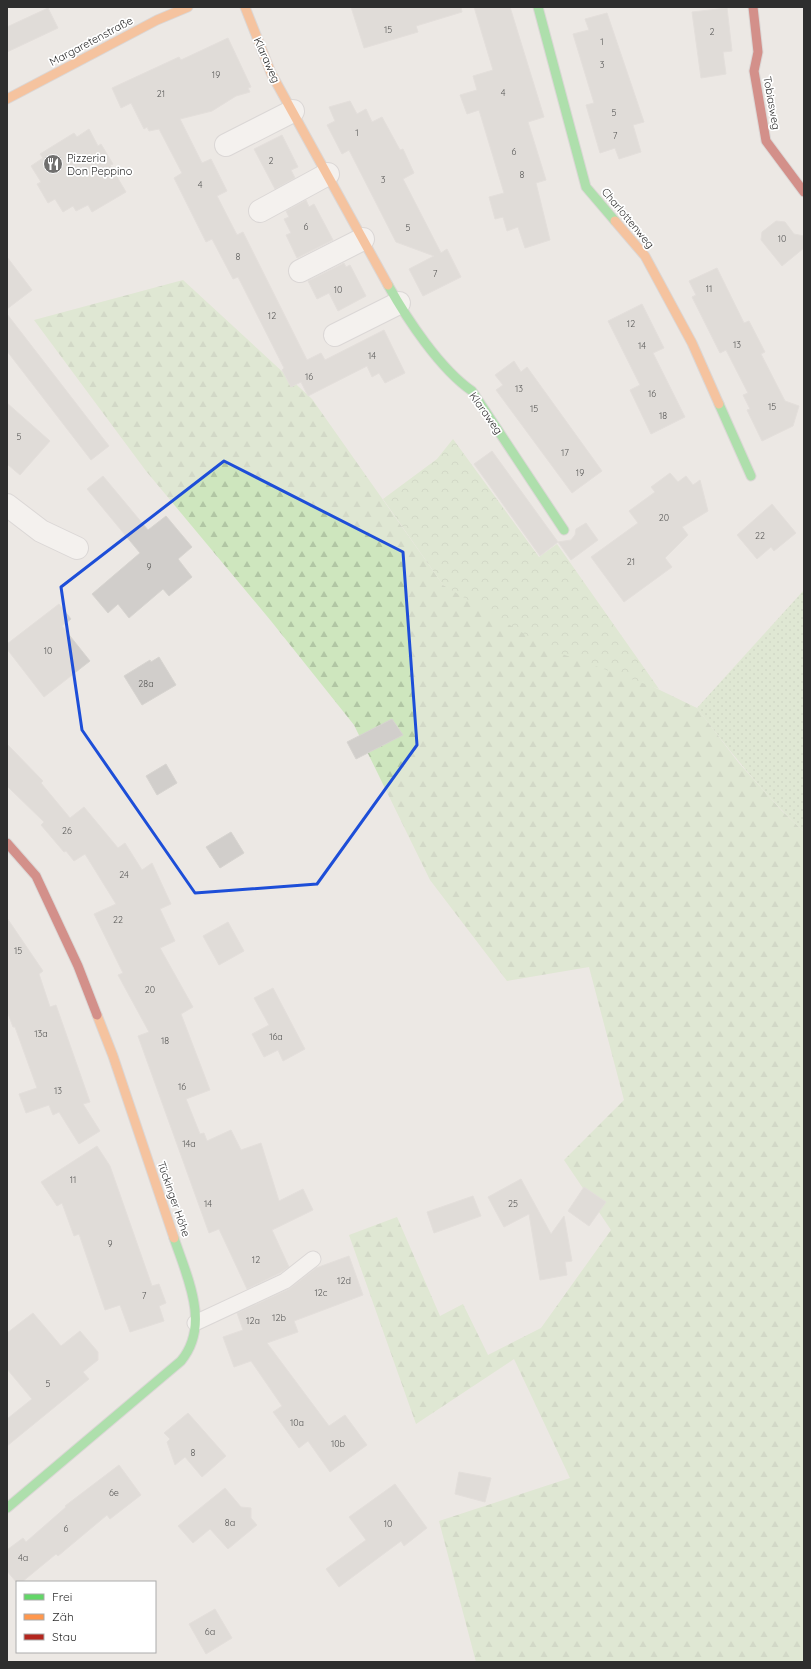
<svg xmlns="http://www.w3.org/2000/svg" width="811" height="1669" viewBox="0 0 811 1669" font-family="Quicksand,sans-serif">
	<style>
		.grass { fill: url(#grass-dots) }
		.forest { fill: url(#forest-firs) }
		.park { fill: url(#park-crowns) }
		.building { fill: #d1cecb; stroke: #d7d4d0 }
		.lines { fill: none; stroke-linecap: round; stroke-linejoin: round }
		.lane-casing { stroke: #c5c4c5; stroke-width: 17 }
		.street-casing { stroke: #c5c4c5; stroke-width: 24 }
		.fast-casing { stroke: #c5c4c5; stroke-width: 11 }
		.slow-casing { stroke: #c5c4c5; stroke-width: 11 }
		.jam-casing { stroke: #c5c4c5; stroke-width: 11 }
		.lane { stroke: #fcfcfb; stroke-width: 15 }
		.street { stroke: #fcfcfb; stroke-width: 22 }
		.fast { stroke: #63d668; stroke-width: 9 }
		.slow { stroke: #ff974d; stroke-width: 9 }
		.jam { stroke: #b3261e; stroke-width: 9 }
		.marked { fill: none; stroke: #1d4ed8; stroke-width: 3; stroke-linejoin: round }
		.labels { text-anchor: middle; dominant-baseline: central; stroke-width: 3.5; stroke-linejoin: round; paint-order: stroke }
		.number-label { font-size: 9px; fill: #585857 }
		.street-label { font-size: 11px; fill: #2e2e2e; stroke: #fff }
		.poi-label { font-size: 11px; fill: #2e2e2e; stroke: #fff; text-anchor: start }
	</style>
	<defs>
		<pattern id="grass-dots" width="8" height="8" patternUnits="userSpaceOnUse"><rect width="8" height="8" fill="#cee6be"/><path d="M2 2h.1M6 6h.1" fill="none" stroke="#b1c6a4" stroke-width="1.8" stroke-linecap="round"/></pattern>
		<pattern id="forest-firs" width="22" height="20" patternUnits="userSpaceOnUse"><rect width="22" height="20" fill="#cee6be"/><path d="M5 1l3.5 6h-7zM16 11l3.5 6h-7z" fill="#b1c6a4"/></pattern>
		<pattern id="park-crowns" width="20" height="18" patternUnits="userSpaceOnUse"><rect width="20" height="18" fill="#cee6be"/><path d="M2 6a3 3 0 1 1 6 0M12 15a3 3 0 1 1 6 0" fill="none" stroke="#b1c6a4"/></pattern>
	</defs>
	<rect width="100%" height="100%" fill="#ece8e4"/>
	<path class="grass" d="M804,590V832C764,794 730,752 697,708Z"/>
	<polygon class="forest" points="183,280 312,399 443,585 697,708 738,762 782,811 804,832 804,1662 476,1662 439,1521 570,1478 514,1359 416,1424 349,1235 397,1217 440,1316 463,1304 488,1355 541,1328 611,1230 564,1160 624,1100 589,967 507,981 430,880 354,725 271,621 146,471 34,320"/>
	<polygon class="park" points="453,439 539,557 557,544 659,689 551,650 443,585 383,499 437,459"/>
	<g class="building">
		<polygon points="351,7 461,7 462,12 416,26 418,32 364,48"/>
		<polygon points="474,7 510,7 544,117 528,122 546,180 536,183 550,240 525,248 518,227 507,231 503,217 495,219 489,197 504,193 479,110 467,114 460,95 477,90 473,76 493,70"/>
		<polygon points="48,8 58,28 7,52 7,27"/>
		<polygon points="727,8 732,51 723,52 726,74 701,78 692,12"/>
		<polygon points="607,13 644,122 633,125 641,152 619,159 615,148 600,153 586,105 594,103 573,34 589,30 585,19"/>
		<polygon points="228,38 251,87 248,88 250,92 236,96 212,111 180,119 202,163 211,159 227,191 217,196 237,235 243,232 307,360 321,353 325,360 384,330 405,373 385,383 379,373 372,377 367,366 308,396 301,382 291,387 282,370 284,368 238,277 233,279 212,239 206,242 174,178 182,173 159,129 149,131 147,127 144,129 131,103 121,108 112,88 179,57 181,60"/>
		<polygon points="350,101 357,114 366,109 372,122 382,117 400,150 403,149 414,173 403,179 441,253 447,249 461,277 423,296 409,269 434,256 396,242 349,150 342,154 327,125 335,121 329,107"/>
		<polygon points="89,129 98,146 101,144 113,164 110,165 126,192 92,212 88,205 76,211 73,206 63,212 55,199 48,203 37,184 41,182 31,166 43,158 40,154 74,133 77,137"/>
		<polygon points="282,135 298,167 291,170 295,178 275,189 254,149"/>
		<polygon points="306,200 309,207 314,204 333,240 297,258 286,235 291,233 284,219 289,217 286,211"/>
		<polygon points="776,221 785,222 794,234 804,236 804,248 782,266 761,240 762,232"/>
		<polygon points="7,257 32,290 7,309"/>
		<polygon points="344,263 346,267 350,265 366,296 338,311 329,293 317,299 308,281"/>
		<polygon points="717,268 744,323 749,321 765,352 761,354 785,401 799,406 793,426 762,441 747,410 750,409 743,395 748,393 726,350 720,353 692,297 696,295 689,281"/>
		<polygon points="642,304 664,348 653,353 685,417 651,434 630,390 640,385 608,321"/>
		<polygon points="7,314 109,446 91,460 7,351"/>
		<polygon points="514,361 521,372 527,367 602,471 572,493 496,390 503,385 495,375"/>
		<polygon points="7,403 50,441 20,475 7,464"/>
		<polygon points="492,451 558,542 540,556 474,464"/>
		<polygon points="670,473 678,482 686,476 693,485 700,480 708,511 682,527 688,535 665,558 672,567 624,602 591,557 638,523 629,511 655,492 651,487"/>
		<polygon points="103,476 148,530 166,516 192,547 178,559 192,577 169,596 163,589 129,618 118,604 108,613 92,594 140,553 87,489"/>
		<polygon points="772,504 796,533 774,551 771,547 757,559 737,535"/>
		<polygon points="586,523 598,540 571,560 558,542 571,540 575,535 576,529"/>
		<polygon points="59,604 71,619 62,626 90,661 44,697 7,649 7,644"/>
		<polygon points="159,657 176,685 142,705 124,676 150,660 151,662"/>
		<polygon points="392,719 403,735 356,759 347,742"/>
		<polygon points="7,744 43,781 41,783 70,818 84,807 118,848 125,843 142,870 152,863 171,904 160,909 175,941 160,948 193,1007 181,1014 210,1090 186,1099 200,1134 204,1133 207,1141 231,1130 241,1150 261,1143 279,1201 303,1189 313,1210 272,1230 289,1267 280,1273 247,1289 219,1229 209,1233 138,1036 149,1032 118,975 123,973 94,914 116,904 85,854 74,861 66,851 64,852 41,825 44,822 7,786"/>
		<polygon points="166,764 177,783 157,795 146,776"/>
		<polygon points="231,832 244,853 220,868 206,847"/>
		<polygon points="7,918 43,971 39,974 50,1007 56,1005 90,1102 83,1104 100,1131 79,1144 59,1112 53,1115 49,1105 26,1113 19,1094 37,1088 15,1027 13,1027 7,1011"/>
		<polygon points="228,922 244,951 219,965 203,936"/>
		<polygon points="273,988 305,1049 283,1061 278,1050 264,1057 252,1034 269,1025 254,998"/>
		<polygon points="97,1146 110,1166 152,1286 159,1284 166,1303 159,1306 164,1321 130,1332 120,1305 105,1310 79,1234 74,1236 62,1203 57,1206 41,1182"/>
		<polygon points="521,1179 551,1234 564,1216 572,1261 565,1262 567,1275 540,1280 529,1214 504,1227 488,1197"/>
		<polygon points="584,1187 606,1202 589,1226 568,1211"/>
		<polygon points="473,1196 481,1216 434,1233 427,1212"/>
		<polygon points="349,1256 363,1295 294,1321 298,1332 267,1343 329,1426 345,1415 367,1445 330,1472 308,1441 299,1448 273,1412 282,1406 251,1361 234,1367 223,1337 243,1330 237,1313 289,1289 316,1268"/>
		<polygon points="33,1313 61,1346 80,1331 98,1352 98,1360 83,1372 89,1379 7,1446 7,1419 32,1399 7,1369 7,1333"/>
		<polygon points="188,1413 226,1456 202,1477 185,1457 175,1465 167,1442 170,1439 164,1433"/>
		<polygon points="119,1465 141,1495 110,1519 107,1515 58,1556 56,1554 22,1582 17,1583 7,1571 7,1550 23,1538 26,1542 66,1507 65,1506"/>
		<polygon points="459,1472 491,1478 485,1502 455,1494"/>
		<polygon points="395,1484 427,1528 404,1546 401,1541 339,1587 326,1569 366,1540 349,1517"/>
		<polygon points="225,1488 241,1507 251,1508 251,1518 257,1525 228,1549 210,1529 193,1543 178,1526"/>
		<polygon points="215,1609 232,1638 206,1654 189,1624"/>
	</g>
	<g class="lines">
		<defs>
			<polyline id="lane" points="195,1323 285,1281 313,1259"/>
			<g id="street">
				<polyline points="226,145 293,111"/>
				<polyline points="260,211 328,174"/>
				<polyline points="300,271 363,239"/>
				<polyline points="335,335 399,303"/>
				<polyline points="7,505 41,531 77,548"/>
			</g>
			<g id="fast">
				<polyline points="538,7 586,187 615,221"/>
				<path d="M388,285C407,319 440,369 472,391L564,530"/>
				<polyline points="719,404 751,476"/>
				<path d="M7,1508L181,1361C211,1325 187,1277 174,1238"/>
			</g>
			<g id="slow">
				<polyline points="245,7 271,73 388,285"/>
				<polyline points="7,99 157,20 188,7"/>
				<polyline points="615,221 645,256 692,343 719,404"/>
				<polyline points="97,1015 113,1056 174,1238"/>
			</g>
			<g id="jam">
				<polyline points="753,7 758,52 754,71 766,141 804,192"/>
				<polyline points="7,843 36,876 78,966 97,1015"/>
			</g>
		</defs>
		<use href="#lane" class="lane-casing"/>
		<use href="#street" class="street-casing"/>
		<use href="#fast" class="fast-casing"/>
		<use href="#slow" class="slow-casing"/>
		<use href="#jam" class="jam-casing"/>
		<use href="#lane" class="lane"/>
		<use href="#street" class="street"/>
		<use href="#fast" class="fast"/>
		<use href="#slow" class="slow"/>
		<use href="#jam" class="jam"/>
	</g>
	<path d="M0 0H811V1669H0ZM224,461L403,552L417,745L317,884L195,893L82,730L61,587Z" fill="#ece8e4" fill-opacity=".55" fill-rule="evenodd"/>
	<path class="marked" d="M224,461L403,552L417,745L317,884L195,893L82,730L61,587Z"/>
	<defs>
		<symbol id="restaurant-disc" viewBox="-11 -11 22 22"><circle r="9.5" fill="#706f6e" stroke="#fff"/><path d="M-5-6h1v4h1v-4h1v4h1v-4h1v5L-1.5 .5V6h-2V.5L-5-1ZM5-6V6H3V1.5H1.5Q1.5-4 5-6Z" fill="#fff"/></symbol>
	</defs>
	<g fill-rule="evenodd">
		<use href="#restaurant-disc" x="42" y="153" width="22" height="22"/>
	</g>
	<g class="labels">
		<g class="number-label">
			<text x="388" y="29">15</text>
			<text x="712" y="31">2</text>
			<text x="602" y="41">1</text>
			<text x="602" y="64">3</text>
			<text x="216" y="74">19</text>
			<text x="503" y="92">4</text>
			<text x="161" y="93">21</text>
			<text x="614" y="112">5</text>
			<text x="357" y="132">1</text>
			<text x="615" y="135">7</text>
			<text x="514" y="151">6</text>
			<text x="271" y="160">2</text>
			<text x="522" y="174">8</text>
			<text x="383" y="179">3</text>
			<text x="200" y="184">4</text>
			<text x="306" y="226">6</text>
			<text x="408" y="227">5</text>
			<text x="782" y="238">10</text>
			<text x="238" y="256">8</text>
			<text x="435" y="273">7</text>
			<text x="709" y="288">11</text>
			<text x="338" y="289">10</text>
			<text x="272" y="315">12</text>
			<text x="631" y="323">12</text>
			<text x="737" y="344">13</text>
			<text x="642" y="345">14</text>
			<text x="372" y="355">14</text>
			<text x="309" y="376">16</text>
			<text x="519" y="388">13</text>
			<text x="652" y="393">16</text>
			<text x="772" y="406">15</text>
			<text x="534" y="408">15</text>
			<text x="663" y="415">18</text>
			<text x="19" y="436">5</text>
			<text x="565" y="452">17</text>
			<text x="580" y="472">19</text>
			<text x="664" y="517">20</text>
			<text x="760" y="535">22</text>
			<text x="631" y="561">21</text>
			<text x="149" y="566">9</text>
			<text x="48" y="650">10</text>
			<text x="146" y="683">28a</text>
			<text x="67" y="830">26</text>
			<text x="124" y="874">24</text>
			<text x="118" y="919">22</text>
			<text x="18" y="950">15</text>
			<text x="150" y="989">20</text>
			<text x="41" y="1033">13a</text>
			<text x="276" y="1036">16a</text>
			<text x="165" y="1040">18</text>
			<text x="182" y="1086">16</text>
			<text x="58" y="1090">13</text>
			<text x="189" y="1143">14a</text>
			<text x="73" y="1179">11</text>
			<text x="208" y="1203">14</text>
			<text x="513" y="1203">25</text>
			<text x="110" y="1243">9</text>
			<text x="256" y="1259">12</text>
			<text x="344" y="1280">12d</text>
			<text x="321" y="1292">12c</text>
			<text x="144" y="1295">7</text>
			<text x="279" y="1317">12b</text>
			<text x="253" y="1320">12a</text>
			<text x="48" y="1383">5</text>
			<text x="297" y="1422">10a</text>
			<text x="338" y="1443">10b</text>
			<text x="193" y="1452">8</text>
			<text x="114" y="1492">6e</text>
			<text x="230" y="1522">8a</text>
			<text x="388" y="1523">10</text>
			<text x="66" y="1528">6</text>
			<text x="23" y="1557">4a</text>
			<text x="210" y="1631">6a</text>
		</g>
		<g class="street-label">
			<text transform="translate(91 41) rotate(-28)">Margaretenstraße</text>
			<text transform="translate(267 60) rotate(66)">Klaraweg</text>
			<text transform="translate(772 103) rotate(80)">Tobiasweg</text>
			<text transform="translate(628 218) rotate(50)">Charlottenweg</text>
			<text transform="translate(486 413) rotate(55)">Klaraweg</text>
			<text transform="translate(174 1199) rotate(71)">Tückinger Höhe</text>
		</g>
		<g class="poi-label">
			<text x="67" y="158">Pizzeria<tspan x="67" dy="13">Don Peppino</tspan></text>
		</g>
	</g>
	<rect width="811" height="1669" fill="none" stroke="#2e2e2e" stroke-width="16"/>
	<rect x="16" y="1581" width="140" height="72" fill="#ffffff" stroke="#ababab"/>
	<rect x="24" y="1594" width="20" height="6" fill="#63d668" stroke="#ababab"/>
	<text x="52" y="1601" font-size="12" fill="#2e2e2e">Frei</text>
	<rect x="24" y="1614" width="20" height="6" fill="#ff974d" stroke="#ababab"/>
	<text x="52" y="1621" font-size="12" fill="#2e2e2e">Zäh</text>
	<rect x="24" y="1634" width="20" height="6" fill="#b3261e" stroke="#ababab"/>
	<text x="52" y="1641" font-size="12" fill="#2e2e2e">Stau</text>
</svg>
